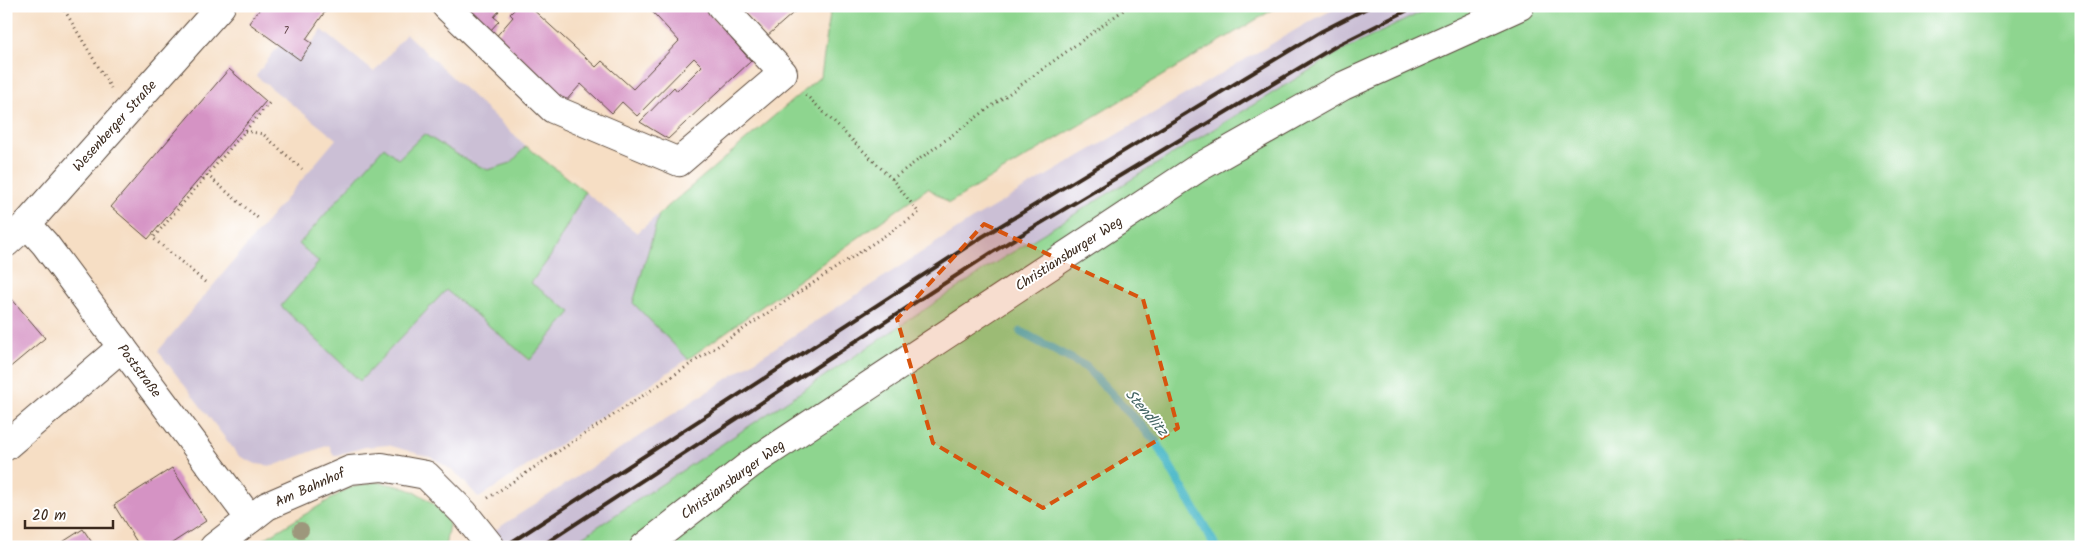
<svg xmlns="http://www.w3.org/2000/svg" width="2087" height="553" viewBox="0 0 2087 553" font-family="Kalam,sans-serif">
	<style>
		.industrial { fill: #cbbfd5 }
		.green { fill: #8ed58f; stroke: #648056 }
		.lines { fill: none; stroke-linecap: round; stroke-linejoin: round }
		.stream { stroke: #4db9c9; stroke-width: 9 }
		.building { fill: #d593c4 }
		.minor-casing { stroke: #574537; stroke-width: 30 }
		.path { stroke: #574537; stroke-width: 3; stroke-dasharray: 1 4; stroke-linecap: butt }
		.minor { stroke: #fff; stroke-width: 28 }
		.rail { stroke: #3b2a1e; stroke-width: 4 }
		.tree { fill: #9d977b }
		.marked { fill: #d7540e; fill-opacity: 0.2; stroke: #d7540e; stroke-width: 4; stroke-dasharray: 10 6; stroke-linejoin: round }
		.labels { text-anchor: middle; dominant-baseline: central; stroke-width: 4; stroke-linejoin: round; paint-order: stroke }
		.number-label { font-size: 11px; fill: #624448 }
		.street-label { font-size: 14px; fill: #3b2a1e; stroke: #fff }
		.water-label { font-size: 15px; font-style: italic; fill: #426362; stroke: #fff }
	</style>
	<rect width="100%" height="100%" fill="#fff"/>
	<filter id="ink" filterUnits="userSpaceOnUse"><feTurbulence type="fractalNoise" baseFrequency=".02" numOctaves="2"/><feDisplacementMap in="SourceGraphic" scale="10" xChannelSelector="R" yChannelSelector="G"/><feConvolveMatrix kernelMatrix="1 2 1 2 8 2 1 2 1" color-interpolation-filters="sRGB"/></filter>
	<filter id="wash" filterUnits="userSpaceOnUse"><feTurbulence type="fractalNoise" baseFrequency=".0096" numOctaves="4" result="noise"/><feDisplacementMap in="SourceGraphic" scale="20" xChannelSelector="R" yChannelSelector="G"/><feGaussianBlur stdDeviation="1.12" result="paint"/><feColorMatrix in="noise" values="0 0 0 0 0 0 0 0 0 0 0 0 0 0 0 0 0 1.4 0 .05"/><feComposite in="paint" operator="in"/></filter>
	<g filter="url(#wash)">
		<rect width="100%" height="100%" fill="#f6dec4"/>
		<g class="industrial">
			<polygon points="1340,6 1434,6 1338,53 995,263 567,547 469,547 971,220 1309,22"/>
			<polygon points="322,30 374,72 406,34 526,146 511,163 488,170 468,161 398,159 299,243 319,261 360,380 446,289 529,360 571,312 531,283 550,257 585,192 637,233 659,214 634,303 688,359 479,498 455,472 433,458 388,445 365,447 334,456 329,445 273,466 256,464 239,456 158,351 336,139 256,76 279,45 300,59"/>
		</g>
		<g class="green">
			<polygon points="831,6 1279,6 949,203 928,188 688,359 633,303 659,214 821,76"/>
			<polygon points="1434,6 2081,6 2081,547 567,547 995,263 1338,53"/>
			<polygon points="424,134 468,161 488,170 511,163 526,146 585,192 550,257 531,283 571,312 530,360 446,290 360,381 281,306 319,262 299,244 384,147 398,159"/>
			<path d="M375,482C408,486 432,495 449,524L445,547H262L259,542L349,488Z"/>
		</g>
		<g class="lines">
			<polyline class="stream" points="1021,332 1086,367 1154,439 1216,547"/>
		</g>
		<g id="blocks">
			<g class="building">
				<polygon points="262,6 329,6 306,39 312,43 300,60 249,23"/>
				<polygon points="460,6 494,6 499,11 494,17 499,21 489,32"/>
				<polygon points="518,6 529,6 596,67 602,61 633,89 679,41 647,6 703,6 751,61 668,139 640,122 674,87 677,91 702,66 694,58 637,116 622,102 612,113 581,84 564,103 494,39 513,17 510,14"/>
				<polygon points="739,6 801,6 766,37"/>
				<polygon points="229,69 266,101 148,239 111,207"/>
				<polygon points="11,298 45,338 8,369 6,302"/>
				<polygon points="172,468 206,521 166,547 140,547 114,505"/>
				<polygon points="83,529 95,547 55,547"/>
			</g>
		</g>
	</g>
	<g filter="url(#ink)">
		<use href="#blocks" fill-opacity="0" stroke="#574537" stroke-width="1"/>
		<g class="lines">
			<defs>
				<g id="minor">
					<polyline points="446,6 553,109 679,162 783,73 721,6"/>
					<polyline points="27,224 45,244 250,519"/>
					<polyline points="6,243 27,224 221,6"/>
					<polyline points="6,446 122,347"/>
					<polyline points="214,547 267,506 350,470 382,467 426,475 464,513 491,547"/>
					<polyline points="644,547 752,463 1198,168 1343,86 1520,6"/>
				</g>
			</defs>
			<use href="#minor" class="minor-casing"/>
			<g class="path">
				<polyline points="62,6 111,88"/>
				<polyline points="245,131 263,134 302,169"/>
				<polyline points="207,175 259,219"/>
				<polyline points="892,179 1129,6"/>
				<polyline points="205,282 153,238 270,102"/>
				<polyline points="488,498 919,213 892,179 804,93"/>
			</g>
			<use href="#minor" class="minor"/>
			<g class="rail">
				<polyline points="504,547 982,237 1322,31 1371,6"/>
				<polyline points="540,547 991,253 1336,46 1416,6"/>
			</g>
		</g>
		<circle class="tree" cx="301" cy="530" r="8"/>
	</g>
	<path class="marked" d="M984,224L1143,299L1178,428L1043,508L933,443L897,319Z"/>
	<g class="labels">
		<g class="number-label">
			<text x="286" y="31">7</text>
		</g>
		<g class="street-label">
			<text transform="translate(115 126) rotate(-48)">Wesenberger Straße</text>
			<text transform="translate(1069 254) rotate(-33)">Christiansburger Weg</text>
			<text transform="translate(139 371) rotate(53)">Poststraße</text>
			<text transform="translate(733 480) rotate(-36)">Christiansburger Weg</text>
			<text transform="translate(310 488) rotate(-24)">Am Bahnhof</text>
		</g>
		<g class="water-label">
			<text transform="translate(1146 413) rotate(49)">Stendlitz</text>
		</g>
	</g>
	<rect width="2087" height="553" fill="none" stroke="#fff" stroke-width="25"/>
	<path d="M25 520v8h88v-8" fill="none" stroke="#3b2a1e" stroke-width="2.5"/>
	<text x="32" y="520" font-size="15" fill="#3b2a1e" stroke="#ffffff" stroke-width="4" paint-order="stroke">20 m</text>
</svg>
